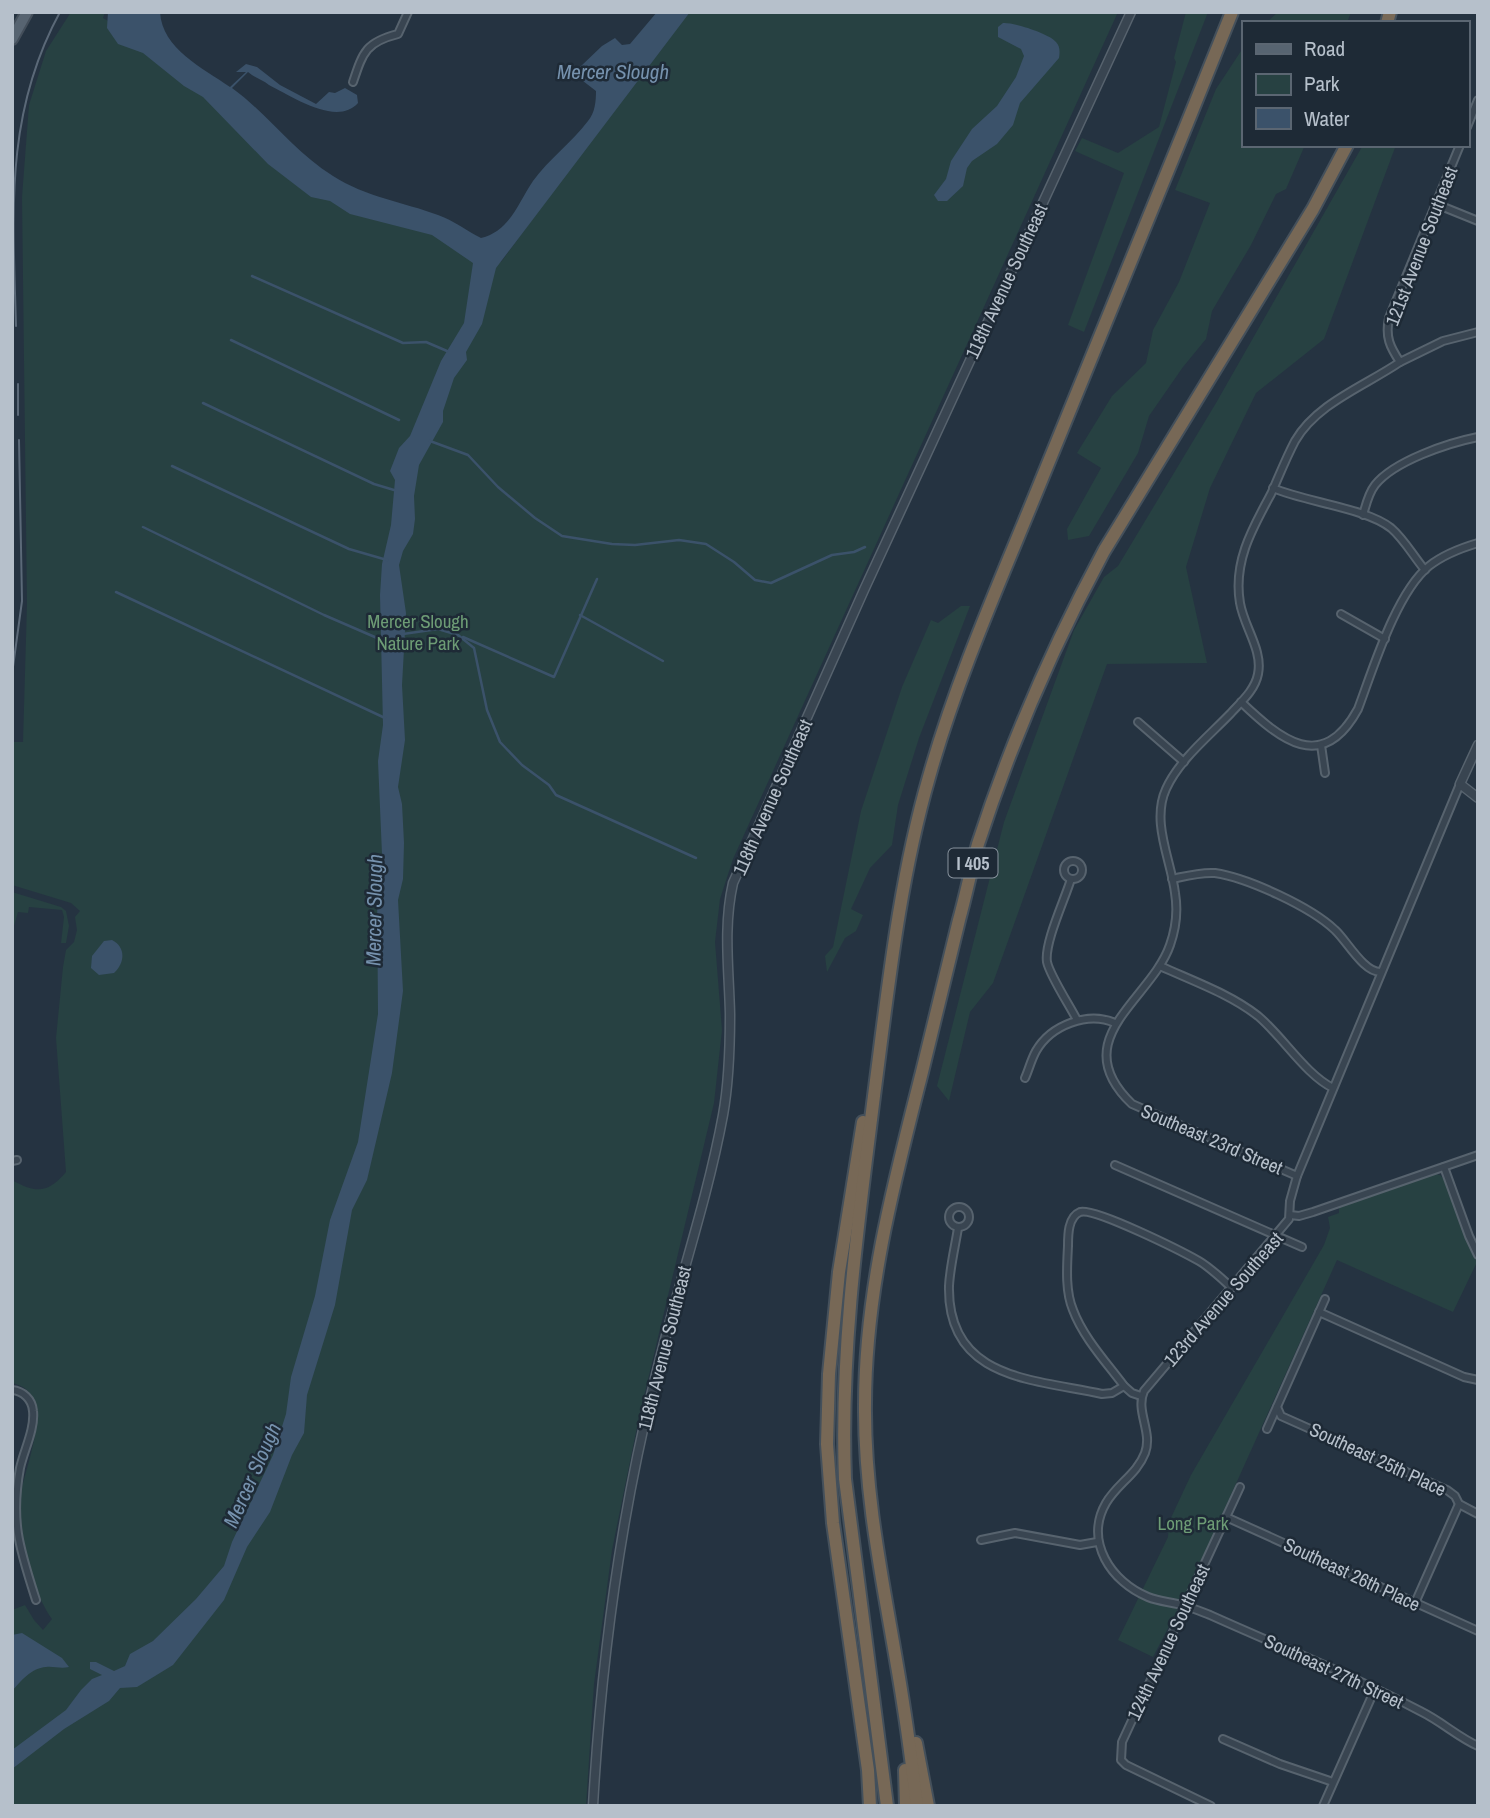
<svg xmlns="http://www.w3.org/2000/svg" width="1490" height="1818" viewBox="0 0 1490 1818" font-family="'Archivo Narrow',sans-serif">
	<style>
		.green { fill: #274142 }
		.water { fill: #3b526a }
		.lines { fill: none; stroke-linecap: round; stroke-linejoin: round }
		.stream { stroke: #3b526a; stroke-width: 2.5 }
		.minor-casing { stroke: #57636e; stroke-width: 10 }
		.tertiary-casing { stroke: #57636e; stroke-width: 11 }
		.primary-casing { stroke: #434e5a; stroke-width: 14 }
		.motorway-casing { stroke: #44505b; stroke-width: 16 }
		.minor { stroke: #394551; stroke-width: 6 }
		.tertiary { stroke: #394551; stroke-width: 8 }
		.primary { stroke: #576471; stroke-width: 10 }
		.motorway { stroke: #776856; stroke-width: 12 }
		.tram { stroke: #5b6978; stroke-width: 2 }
		.labels { text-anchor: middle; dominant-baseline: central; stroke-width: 5; stroke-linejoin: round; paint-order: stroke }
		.shield { fill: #1e2a36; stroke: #88939e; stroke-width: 2 }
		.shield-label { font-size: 18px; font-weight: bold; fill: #b6c0cb }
		.street-label { font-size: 19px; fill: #b6c0cb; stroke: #1e2a36 }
		.park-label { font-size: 19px; fill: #6d9c75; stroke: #1e2a36 }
		.water-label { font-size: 21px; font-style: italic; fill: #7692ae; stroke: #1e2a36 }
	</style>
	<rect width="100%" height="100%" fill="#253341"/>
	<g class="green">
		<path d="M71,12H105L103,18L157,48L340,196L501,262L683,12H1118L733,859L720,899L715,942L722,1030L714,1103L639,1417L612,1550L594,1684L586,1806H12V1610L25,1605L34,1620L43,1630L52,1619C32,1591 17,1535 20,1500C22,1470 61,1393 12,1383V1180C37,1194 48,1193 66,1172L56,1038L63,967L66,950L74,942L77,930L75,917L80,911L71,903L12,885V749L14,742H23L27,604L22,197L29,105L46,51Z"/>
		<polygon points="1186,12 1208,12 1084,332 1068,325 1124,173 1075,151 1082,138 1118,153 1159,127 1176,62 1174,58"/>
		<polygon points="1278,12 1351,12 1347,23 1266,23"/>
		<polygon points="1243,48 1243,145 1305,145 1286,189 1276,194 1251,245 1212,311 1206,339 1183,367 1149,416 1138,453 1089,536 1068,540 1067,529 1101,468 1077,453 1112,396 1146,363 1153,330 1179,282 1210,203 1175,190 1216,89"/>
		<polygon points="1363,145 1396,145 1324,339 1256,393 1210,488 1186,567 1207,663 1107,664 993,983 970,1012 949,1101 937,1086 1004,822 1074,630 1104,577 1118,566 1216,403"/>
		<polygon points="961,606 970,606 919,738 898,805 892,845 870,868 851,909 863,915 856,931 845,938 827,972 825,956 833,947 861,811 902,687 931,620 938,623"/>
		<polygon points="12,892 61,907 66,911 69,926 66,943 61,943 64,917 62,910 29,907 28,913 18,912 12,933"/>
		<polygon points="1434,1174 1440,1175 1446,1181 1469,1246 1477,1262 1453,1312 1337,1260 1188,1590 1153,1657 1118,1640 1168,1537 1169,1522 1191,1475 1324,1245 1330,1228 1328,1217 1339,1213 1339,1208 1342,1205"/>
	</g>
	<g class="water">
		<path d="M108,12H160C162,49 203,68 230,87L246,72H236L246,64L257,67L280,85L316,104L329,92L335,93L345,88L357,95L358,103C337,127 291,96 269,85C262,79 255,78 248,72L232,88C268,114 294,152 333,176C366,197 403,202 438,215C453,220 467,231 481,238C510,231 518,203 533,181C549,159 572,142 588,121C595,113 596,101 596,91L583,81L580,67L602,46L615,38L622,45L630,44L657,12H690L496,268L482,324L466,352L467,360L454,378L443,411V422L419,465L414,496L415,519L413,534L403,551L399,565L406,613L402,685L405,740L398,787L402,804L404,843L403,879L398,900L403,991L392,1073L367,1180L352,1210L335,1305L307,1395L304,1433L292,1455L270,1512L247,1547L224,1600L173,1665L137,1687L120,1688L109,1701L64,1729L12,1769V1750L66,1710L81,1690L92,1679L102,1675L90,1669V1662H96L114,1671L125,1666L130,1654L153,1641L196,1599L224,1566L232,1542L273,1455L286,1414L291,1377L315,1296L330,1220L358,1142L378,1014L377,882L382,854L378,761L383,725L380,595L382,564L391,525L395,480L390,471L399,448L410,436L441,361L464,323L473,263L432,235L350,214L330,201L311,197L268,164L203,97L184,86L143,53L118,44L107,28Z"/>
		<path d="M1003,23C1013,22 1050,34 1056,42C1060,46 1060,52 1059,58L1020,103L1013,125L997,144L972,161L967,168L963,186L947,201H938L934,195L946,179L951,161L972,129L997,106L1016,77L1024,56L1021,49L998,37V27Z"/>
		<path d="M112,940C126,947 125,963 114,973L99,975L91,968L92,956L104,941Z"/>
		<path d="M22,1633L62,1658L69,1667C60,1669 54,1666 46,1667C31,1668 21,1681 12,1691V1635Z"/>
	</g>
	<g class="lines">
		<g class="stream">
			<polyline points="252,276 403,343 426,342 447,351"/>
			<polyline points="231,340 399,420"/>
			<polyline points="203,403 374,484 394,490"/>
			<polyline points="430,441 468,455 498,487 535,518 562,536 612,544 635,545 679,540 706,544 734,562 755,580 771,583 832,555 854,552 865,547"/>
			<polyline points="172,466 349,549 387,560"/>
			<polyline points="143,527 324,615 384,641"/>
			<polyline points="116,592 385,718"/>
			<polyline points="580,615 663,661"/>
			<polyline points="403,634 438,629 458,635 474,648 487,710 500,742 522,765 549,785 556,795 696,858"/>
			<polyline points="463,637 554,677 597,579"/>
		</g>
		<defs>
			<g id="minor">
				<path d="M353,82C363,52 366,42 398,34L408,12"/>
				<polyline points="1467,127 1478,100"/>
				<polyline points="1436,204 1478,221"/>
				<polyline points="1400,362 1443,341 1478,332"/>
				<path d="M1273,488C1305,502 1366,508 1391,528C1404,539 1414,557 1425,570"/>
				<path d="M1363,515C1366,505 1368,494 1375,485C1394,461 1448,443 1478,437"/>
				<polyline points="1341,614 1385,639"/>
				<path d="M1241,702C1280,739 1322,775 1358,709C1373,669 1396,593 1429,566C1443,555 1461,548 1478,543"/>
				<polyline points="1138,722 1184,762"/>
				<polyline points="1321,745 1325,773"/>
				<path d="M1460,784L1297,1176L1290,1201L1289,1219L1144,1391C1135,1411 1153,1432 1145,1453C1137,1474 1117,1484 1106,1503C1084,1541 1111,1582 1148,1597C1160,1602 1173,1602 1185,1606C1193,1608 1202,1612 1210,1615C1281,1647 1354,1676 1422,1712C1442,1722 1458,1737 1478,1746"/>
				<circle cx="1073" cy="870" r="9"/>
				<path d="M1071,879C1065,899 1044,943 1047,962C1050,976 1070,1006 1077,1020"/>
				<path d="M1172,879C1186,876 1200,872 1215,873C1248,878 1311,907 1335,930C1347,941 1364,973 1381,972"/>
				<path d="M1160,966C1193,981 1230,994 1258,1016C1283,1037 1306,1075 1333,1088"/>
				<path d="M1025,1078C1029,1069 1031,1060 1036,1051C1051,1025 1088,1011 1115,1023"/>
				<polyline points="12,1161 17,1160"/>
				<polyline points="1115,1165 1302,1247"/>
				<polyline points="1444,1167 1469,1236 1478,1255"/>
				<path d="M1297,1176L1132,1104C1064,1039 1151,1000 1170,945C1176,928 1178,911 1175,893C1171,860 1151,822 1166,789C1179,760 1209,736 1231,713C1241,702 1255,690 1258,674C1263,650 1244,627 1240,603C1233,562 1252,529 1271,494C1279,476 1286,458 1295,441C1317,403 1365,386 1400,362C1390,347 1385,337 1389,318L1460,145"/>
				<circle cx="959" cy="1217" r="10"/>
				<polyline points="1290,1215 1299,1216 1313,1212 1478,1155"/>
				<path d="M958,1228C955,1247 950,1267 949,1286C947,1380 1034,1379 1102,1394L1112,1393L1124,1386"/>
				<polyline points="1319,1312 1464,1377 1478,1380"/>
				<path d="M12,1390C23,1391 32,1399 33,1411C35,1429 24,1450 20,1468C10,1522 20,1550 36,1600"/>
				<path d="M1141,1396L1132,1393L1124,1386C1106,1362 1083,1337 1073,1310C1065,1291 1067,1266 1068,1246C1068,1235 1068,1217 1080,1212C1094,1207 1183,1252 1199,1261C1211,1268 1222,1279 1232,1288"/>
				<polyline points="1277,1407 1281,1416 1447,1490 1455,1496 1459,1504 1478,1514"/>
				<polyline points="1267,1429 1325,1299"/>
				<polyline points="1226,1517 1478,1631"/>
				<polyline points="981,1540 1015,1533 1080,1545 1097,1542"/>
				<polyline points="1415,1603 1459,1504"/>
				<polyline points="1223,1739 1280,1764 1333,1782"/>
				<polyline points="1211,1806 1126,1765 1121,1760 1122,1742 1240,1487"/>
				<polyline points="1323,1806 1375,1689"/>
			</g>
			<g id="tertiary">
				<polyline points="1478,745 1460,784 1478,798"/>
				<path d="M593,1806C601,1664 619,1525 653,1387C674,1296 706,1207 723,1115C729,1082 730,1048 730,1014C729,970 723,927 733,883L864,590L1131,12"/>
			</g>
			<polyline id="primary" points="12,39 27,12"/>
			<g id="motorway">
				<polyline points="1387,23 1390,12"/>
				<polyline points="863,1122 839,1272 829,1374 827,1444 833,1523 868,1770 870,1806"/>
				<polyline points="916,1743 928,1806"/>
				<polyline points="905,1770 906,1806"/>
				<path d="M887,1806L845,1479C840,1351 858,1223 874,1096C888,989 899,881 929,777C958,674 1003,575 1043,476C1106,321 1170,167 1232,12"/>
				<path d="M917,1806C913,1773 909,1741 904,1709C889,1608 864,1508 865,1405C865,1291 894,1182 922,1072C934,1021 947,971 959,920C966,895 971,869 978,844C1011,742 1053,646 1104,551L1313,209L1347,145"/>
			</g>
		</defs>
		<use href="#minor" class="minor-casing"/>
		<use href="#tertiary" class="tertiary-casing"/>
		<use href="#primary" class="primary-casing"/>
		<use href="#motorway" class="motorway-casing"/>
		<use href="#minor" class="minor"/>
		<use href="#tertiary" class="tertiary"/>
		<use href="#primary" class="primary"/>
		<use href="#motorway" class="motorway"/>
		<g class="tram">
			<path d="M16,326C13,214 4,115 60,12"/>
			<polyline points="18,384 18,415"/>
			<polyline points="12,674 22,601 19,440"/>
		</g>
	</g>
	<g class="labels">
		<rect class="shield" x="948.5" y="848.5" width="49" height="29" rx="5"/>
		<g class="shield-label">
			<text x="973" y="863">I 405</text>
		</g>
		<g class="street-label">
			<text transform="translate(1421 246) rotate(-69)">121st Avenue Southeast</text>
			<text transform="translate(1006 281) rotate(-65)">118th Avenue Southeast</text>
			<text transform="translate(772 797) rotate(-66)">118th Avenue Southeast</text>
			<text transform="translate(1212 1139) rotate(23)">Southeast 23rd Street</text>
			<text transform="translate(1223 1299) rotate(-49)">123rd Avenue Southeast</text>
			<text transform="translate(664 1348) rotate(-76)">118th Avenue Southeast</text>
			<text transform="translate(1378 1459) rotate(25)">Southeast 25th Place</text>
			<text transform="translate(1352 1574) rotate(25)">Southeast 26th Place</text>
			<text transform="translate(1168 1642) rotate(-65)">124th Avenue Southeast</text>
			<text transform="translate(1334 1671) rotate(25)">Southeast 27th Street</text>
		</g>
		<g class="park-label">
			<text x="418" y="621">Mercer Slough<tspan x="418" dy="22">Nature Park</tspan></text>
			<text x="1193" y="1523">Long Park</text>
		</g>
		<g class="water-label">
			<text x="613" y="71">Mercer Slough</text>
			<text transform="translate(374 910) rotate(-89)">Mercer Slough</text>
			<text transform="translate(252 1475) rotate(-66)">Mercer Slough</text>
		</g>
	</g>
	<rect width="1490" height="1818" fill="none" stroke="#b6c0cb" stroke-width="28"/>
	<rect x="1242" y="21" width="228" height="126" fill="#1e2a36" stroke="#5b6672" stroke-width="2"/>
	<rect x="1256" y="44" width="35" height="10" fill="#576471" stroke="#5b6672" stroke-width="2"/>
	<text x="1304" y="56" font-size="21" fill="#b6c0cb">Road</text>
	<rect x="1256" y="74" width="35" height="21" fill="#274142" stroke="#5b6672" stroke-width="2"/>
	<text x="1304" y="91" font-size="21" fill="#b6c0cb">Park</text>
	<rect x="1256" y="108" width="35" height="21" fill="#3b526a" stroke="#5b6672" stroke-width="2"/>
	<text x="1304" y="126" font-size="21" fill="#b6c0cb">Water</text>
</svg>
